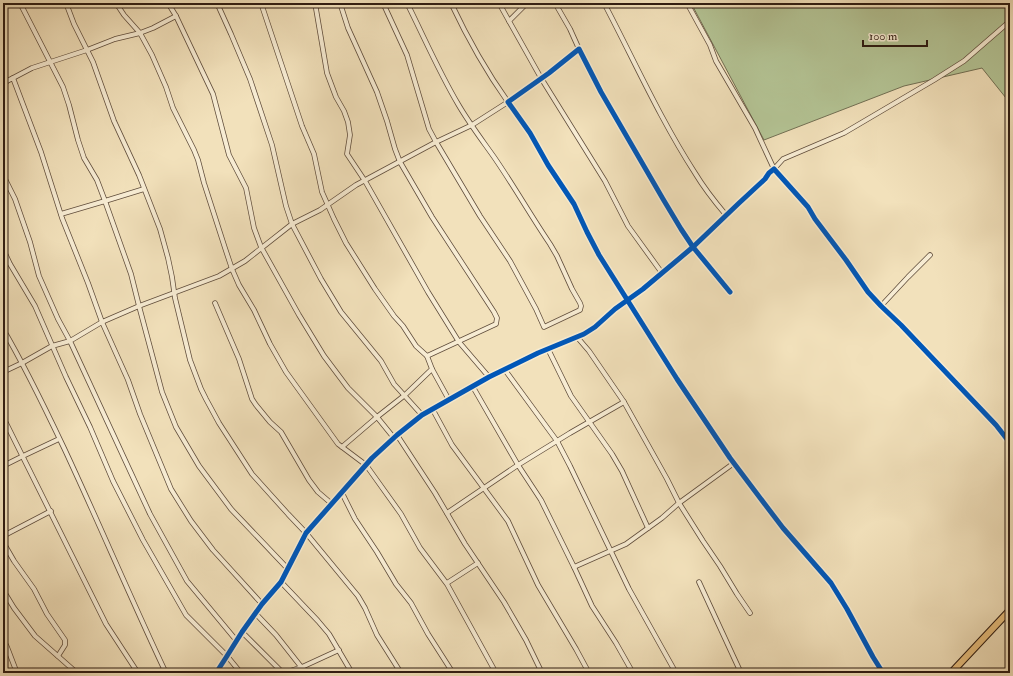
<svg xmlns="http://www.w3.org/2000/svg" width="1013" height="676" viewBox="0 0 1013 676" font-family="'IM FELL Double Pica',serif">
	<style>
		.green { fill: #b4c495; stroke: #727054 }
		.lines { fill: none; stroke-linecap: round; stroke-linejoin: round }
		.street-casing { stroke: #604d3c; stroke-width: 5.5 }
		.primary-casing { stroke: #2f1c12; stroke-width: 8 }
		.street { stroke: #f7ecd3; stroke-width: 4 }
		.primary { stroke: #e9c07e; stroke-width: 6 }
		.cycleway-casing { stroke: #f7ecd3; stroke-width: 8 }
		.cycleway { stroke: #0057b8; stroke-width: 5 }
	</style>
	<rect width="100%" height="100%" fill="#f2e1bb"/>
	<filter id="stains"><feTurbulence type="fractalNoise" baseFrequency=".005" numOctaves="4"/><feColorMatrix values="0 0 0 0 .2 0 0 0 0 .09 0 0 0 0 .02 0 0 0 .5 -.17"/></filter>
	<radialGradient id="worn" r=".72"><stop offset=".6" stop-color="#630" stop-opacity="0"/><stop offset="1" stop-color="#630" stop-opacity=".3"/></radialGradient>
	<polygon class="green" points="691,3 1010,3 1010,103 982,68 904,86 764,140"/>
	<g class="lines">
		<defs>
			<g id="street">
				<polyline points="20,3 63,87 69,105 78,140 84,158 97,180 105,201 144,189"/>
				<polyline points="66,3 74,24 93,62 114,121 139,175 160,229 168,258 172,277 175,298 190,360 201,389 206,399 219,423 252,474 288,514 306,533 358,596 365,608 377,635 401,673"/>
				<polyline points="116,3 124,15 140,33 152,55 166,87 173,108 194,150 198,160 204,183 225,248 232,269 239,285 254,310 270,344 286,372 338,444 366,465 401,514 420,548 447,584 496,673"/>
				<polyline points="168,3 176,16"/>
				<polyline points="217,3 231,34 250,79 272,145 286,206 292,224 321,279 341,312 381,361 394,384 422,415"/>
				<polyline points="261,3 302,126 314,154 322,192 334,219 346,243 375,289 394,316 403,326 416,346 427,356 432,369 405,395 377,417 342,447"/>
				<polyline points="315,3 327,73 336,97 344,111 348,122 350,135 347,154 365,181 428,292 459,342 489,377"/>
				<polyline points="340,3 348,28 377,92 387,121 395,149 400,162 432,217 494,312 497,318 496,324 427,356"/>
				<path d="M407,3C424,37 439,72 458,104C469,123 482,140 494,157C514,186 531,216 550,244L557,256L572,289L580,303L581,306L580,310L544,327L536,309L510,261L480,216L436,142L472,125L508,102C486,71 467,37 451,3"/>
				<polyline points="499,3 509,21"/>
				<polyline points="527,3 509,21 541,78 605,181 628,226 662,273"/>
				<polyline points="555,3 570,29 579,49"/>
				<path d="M604,3C634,60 660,119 695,173C704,188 715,202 726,215"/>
				<polyline points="687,3 710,45 716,61 755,128 774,169 783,159 844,133 934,80 964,61 1010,21"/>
				<polyline points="3,73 7,81"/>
				<polyline points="13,78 32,68 87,50 115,39 140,33 153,28 176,16 213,94 229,155 246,188 254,228 261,247 299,315 324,356 348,388 377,417 394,438"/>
				<polyline points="3,83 13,78 41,152 62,218 88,283 102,322 139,306 162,392 176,427 199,466 231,509 288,569"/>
				<polyline points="3,175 15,199 30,242 39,276 58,319 70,341 52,346 22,363 3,372"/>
				<polyline points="61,214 105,201 131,274 139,306 219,276 245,261 292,224 320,210 356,185 436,142 429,129 407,55 383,3"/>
				<polyline points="3,249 10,264 35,306 66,377 90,427 113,481 143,540 186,615 227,656 241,673"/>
				<polyline points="730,292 693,247 681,229 663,199 601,92 579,49 549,73 508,102 530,133 548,165 574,204 587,232 599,255 677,379 730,458 767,507 783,528 831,583 847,609 873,657 883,673"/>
				<polyline points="215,303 239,359 252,399 256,405 270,422 281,432 309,480 318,492 332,504"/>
				<polyline points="881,306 908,277 930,255"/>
				<path d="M3,329C26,368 45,408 64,448C99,523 131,599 166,673"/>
				<polyline points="548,349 571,396 612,454 622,471 648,528"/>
				<polyline points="432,369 449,400"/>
				<polyline points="505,370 557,441 570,466 629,589 676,673"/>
				<polyline points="473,387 518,465 570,433 624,402 589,351 577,337"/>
				<polyline points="624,402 667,479 679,503 703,541 720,566 737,594 750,613"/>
				<polyline points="433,410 452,445 508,521 538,585 576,649 589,673"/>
				<polyline points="3,417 106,624 138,673"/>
				<polyline points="397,435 435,493 465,544 504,602 526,640 542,673"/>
				<polyline points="3,466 23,456 59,439"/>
				<polyline points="342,493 355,519 377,552 396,584 411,603 428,634 453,673"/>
				<polyline points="447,513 518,465 541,500 574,567 592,606 616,643 633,673"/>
				<polyline points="3,536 51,511"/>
				<polyline points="3,542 14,561 34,589 47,614 65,640 65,645 58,656"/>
				<polyline points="574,567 626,544 662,518 679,503 734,463"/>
				<polyline points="281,582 318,621 329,634 352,673"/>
				<polyline points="699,582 741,673"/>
				<polyline points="447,583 478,563"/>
				<polyline points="3,590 14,608 35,636 77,673"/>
				<polyline points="256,614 276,635 306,673"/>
				<polyline points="242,632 283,673"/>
				<polyline points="3,639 7,647 17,673"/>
				<polyline points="236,640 187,581 150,514 70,341 102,322 128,380 140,414 171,489 191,521 213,550 233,572 262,604"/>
				<polyline points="216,673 227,656 242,632 262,604 281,582 302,541 306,533 372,458 397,435 422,415 489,377 538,353 584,334 595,327 615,309 643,289 693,247 738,204 765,179 769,173 774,169 808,207 815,219 846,260 868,292 881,306 901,325 938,364 996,425 1010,443"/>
				<polyline points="284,673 302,667 339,650"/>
			</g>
			<polyline id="primary" points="951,673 1010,610"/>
		</defs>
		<use href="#street" class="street-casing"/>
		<use href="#primary" class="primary-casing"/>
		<use href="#street" class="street"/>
		<use href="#primary" class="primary"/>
		<defs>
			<g id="cycleway">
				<polyline points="730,292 693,247 681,229 663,199 601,92 579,49 549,73 508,102 530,133 548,165 574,204 587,232 599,255 677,379 730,458 767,507 783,528 831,583 847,609 873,657 883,673"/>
				<polyline points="216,673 227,656 242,632 262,604 281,582 302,541 306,533 372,458 397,435 422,415 489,377 538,353 584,334 595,327 615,309 643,289 693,247 738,204 765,179 769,173 774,169 808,207 815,219 846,260 868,292 881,306 901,325 938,364 996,425 1010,443"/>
			</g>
		</defs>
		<use href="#cycleway" class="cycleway-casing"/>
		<use href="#cycleway" class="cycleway"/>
	</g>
	<rect width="1013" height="676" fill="none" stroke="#f2e1bb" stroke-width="16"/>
	<rect x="4" y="4" width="1005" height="668" fill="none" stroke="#2f1c12" stroke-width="2"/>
	<rect x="8" y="8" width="997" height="660" fill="none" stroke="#2f1c12"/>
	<path d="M863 40v6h64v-6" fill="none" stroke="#2f1c12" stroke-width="2"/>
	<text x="869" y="40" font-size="12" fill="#2f1c12" stroke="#f7ecd3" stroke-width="3" paint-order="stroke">100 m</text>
	<rect width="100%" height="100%" filter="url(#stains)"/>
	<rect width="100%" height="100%" fill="url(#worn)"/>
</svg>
